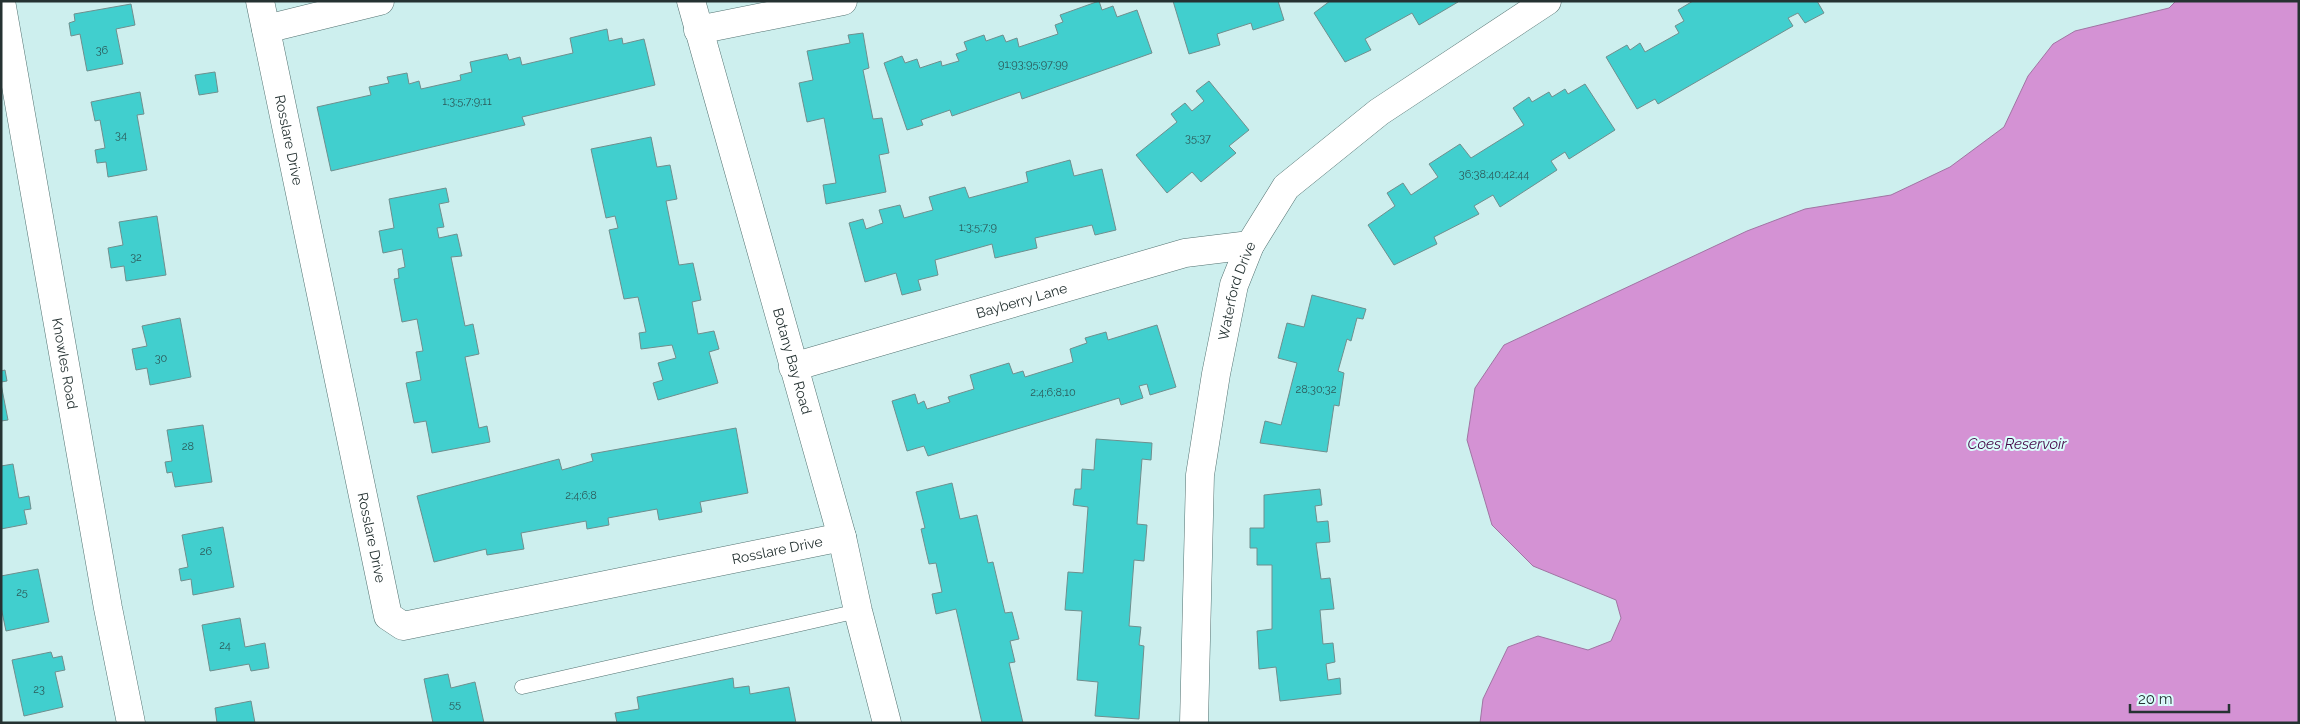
<svg xmlns="http://www.w3.org/2000/svg" width="2300" height="724" viewBox="0 0 2300 724" font-family="Raleway,sans-serif">
	<style>
		.water { fill: #d492d4; stroke: #a075a3 }
		.building { fill: #41cfce; stroke: #6f8f8e }
		.lines { fill: none; stroke-linecap: round; stroke-linejoin: round }
		.service-casing { stroke: #537271; stroke-width: 15 }
		.minor-casing { stroke: #537271; stroke-width: 29 }
		.service { stroke: #fff; stroke-width: 14 }
		.minor { stroke: #fff; stroke-width: 28 }
		.labels { text-anchor: middle; dominant-baseline: central; stroke-width: 4; stroke-linejoin: round; paint-order: stroke }
		.number-label { font-size: 11px; fill: #2c5959 }
		.street-label { font-size: 14px; fill: #253232; stroke: #dafdfc }
		.water-label { font-size: 15px; font-style: italic; fill: #450847; stroke: #dafdfc }
	</style>
	<rect width="100%" height="100%" fill="#cdefee"/>
	<polygon class="water" points="2176,1 2299,1 2299,723 1480,723 1483,699 1508,647 1538,636 1588,650 1611,641 1621,618 1616,600 1533,566 1492,525 1467,440 1475,388 1504,345 1747,231 1805,209 1891,195 1950,167 2004,127 2028,76 2053,44 2075,31 2169,8"/>
	<g class="building">
		<polygon points="1099,1 1102,10 1113,6 1117,17 1137,10 1152,53 1022,99 1020,92 952,116 950,110 921,120 923,125 907,130 884,63 902,56 905,63 917,59 920,68 941,61 942,66 959,61 956,54 967,50 964,42 984,35 986,41 1003,35 1006,42 1017,38 1019,47 1058,34 1055,25 1063,22 1060,15"/>
		<polygon points="1173,1 1278,1 1284,20 1253,30 1251,23 1217,34 1220,45 1189,54"/>
		<polygon points="1330,1 1458,1 1458,2 1419,25 1412,13 1365,39 1371,50 1345,62 1314,13"/>
		<polygon points="1693,1 1817,1 1824,13 1805,23 1798,13 1788,18 1793,26 1658,104 1655,99 1637,109 1606,57 1627,45 1630,50 1640,43 1645,52 1679,33 1675,26 1684,21 1678,10"/>
		<polygon points="131,4 135,25 116,29 123,64 87,71 80,34 71,36 69,23 75,21 74,14"/>
		<polygon points="607,29 609,41 622,38 623,44 644,39 655,85 522,117 525,125 331,171 317,107 371,95 369,87 389,83 387,77 407,73 409,84 419,81 421,89 461,80 460,75 472,72 470,62 507,54 509,60 520,57 522,65 573,53 570,38"/>
		<polygon points="863,33 869,68 863,70 873,119 882,118 889,153 879,155 886,192 826,204 823,185 836,183 824,118 807,122 799,83 813,80 807,51 850,43 848,35"/>
		<polygon points="215,72 218,92 199,95 195,75"/>
		<polygon points="1209,81 1249,130 1229,146 1236,153 1201,182 1192,172 1167,193 1136,155 1177,122 1171,114 1185,103 1192,111 1204,101 1196,91"/>
		<polygon points="1585,84 1615,130 1569,159 1565,152 1551,161 1557,170 1500,207 1493,195 1474,206 1479,214 1434,237 1437,244 1394,265 1368,225 1395,206 1387,193 1403,183 1411,195 1438,177 1429,164 1460,144 1471,158 1524,125 1513,108 1529,97 1532,102 1549,92 1552,97 1565,89 1568,94"/>
		<polygon points="140,92 144,114 137,115 147,170 108,177 106,162 97,163 95,150 105,148 100,120 95,121 91,102"/>
		<polygon points="651,137 657,167 670,165 677,199 666,201 679,265 693,263 701,300 692,302 698,334 714,331 719,349 709,352 718,383 658,400 653,383 663,380 658,363 676,358 672,345 641,349 639,333 646,332 638,297 624,299 609,230 618,228 615,216 606,218 591,149"/>
		<polygon points="1070,160 1074,176 1102,169 1116,230 1095,235 1092,225 1035,238 1037,248 995,258 992,244 935,260 938,275 918,280 921,290 902,295 896,273 865,282 849,223 863,219 866,229 883,223 879,210 900,205 904,218 933,210 929,197 965,187 969,198 1028,182 1026,172"/>
		<polygon points="446,188 449,202 439,204 444,227 437,228 439,238 457,234 462,256 451,257 465,326 473,324 479,354 465,357 479,428 487,426 490,442 432,453 426,421 414,423 406,383 421,380 416,352 423,351 417,319 402,322 394,279 399,278 398,269 405,267 402,249 383,253 379,231 394,228 389,199"/>
		<polygon points="157,216 166,275 126,281 124,266 111,268 108,248 123,245 119,222"/>
		<polygon points="1312,295 1366,309 1363,319 1357,318 1351,341 1347,339 1338,371 1344,373 1339,406 1334,405 1327,452 1260,443 1265,421 1281,425 1297,363 1278,358 1287,323 1304,327"/>
		<polygon points="180,318 191,377 150,385 147,368 136,370 132,349 147,346 142,326"/>
		<polygon points="1157,325 1176,387 1150,395 1147,384 1139,386 1143,398 1121,405 1119,398 928,456 924,446 907,451 892,401 915,394 918,404 924,401 927,409 950,402 948,397 974,389 970,375 1009,363 1013,374 1023,371 1025,377 1073,362 1070,349 1087,343 1085,338 1106,332 1108,340"/>
		<polygon points="5,370 7,381 1,382 1,371"/>
		<polygon points="1,384 8,420 1,421"/>
		<polygon points="203,425 212,482 175,487 172,472 167,473 165,462 172,461 167,430"/>
		<polygon points="736,428 748,493 700,502 702,512 659,520 657,509 608,518 609,525 587,529 586,521 521,533 524,549 487,555 486,549 434,562 417,496 559,459 562,470 593,461 591,454"/>
		<polygon points="1096,439 1152,443 1151,460 1142,459 1137,524 1147,525 1144,561 1134,560 1129,626 1141,627 1139,645 1144,646 1139,719 1095,716 1098,682 1077,680 1082,611 1065,610 1068,572 1083,573 1088,507 1073,505 1075,489 1081,489 1082,469 1094,470"/>
		<polygon points="13,464 19,498 29,496 31,509 24,510 27,524 1,529 1,466"/>
		<polygon points="952,483 960,519 977,515 988,563 993,562 1005,613 1012,612 1019,639 1010,641 1015,662 1009,663 1023,723 982,723 956,609 936,614 932,594 942,592 936,563 929,564 921,529 925,528 916,492"/>
		<polygon points="1320,489 1322,505 1315,506 1317,522 1328,521 1330,542 1316,543 1321,579 1330,578 1334,609 1320,610 1323,644 1333,643 1335,662 1326,664 1328,680 1340,678 1341,694 1280,701 1276,667 1259,669 1257,631 1272,629 1272,565 1257,565 1257,548 1250,548 1250,528 1264,528 1264,495"/>
		<polygon points="223,527 234,587 193,595 191,579 181,581 179,569 188,567 182,535"/>
		<polygon points="38,569 49,622 6,631 1,607 1,576"/>
		<polygon points="240,618 245,647 265,643 269,668 251,671 249,664 210,671 202,625"/>
		<polygon points="51,652 53,658 62,656 65,670 55,672 63,707 24,716 12,660"/>
		<polygon points="448,674 451,688 475,682 484,723 433,723 424,679"/>
		<polygon points="733,678 734,688 749,686 750,694 789,687 796,723 617,723 615,713 639,709 637,697"/>
		<polygon points="251,701 255,723 217,723 215,708"/>
	</g>
	<g class="lines">
		<defs>
			<polyline id="service" points="522,687 858,611"/>
			<g id="minor">
				<path id="s1" d="M1,1L108,608L131,723"/>
				<path id="s2" d="M260,1L388,616L403,626L842,537"/>
				<path id="s3" d="M691,1L842,537L858,611L887,723"/>
				<polyline points="266,29 380,1"/>
				<polyline points="698,30 843,1"/>
				<path id="s4" d="M793,367L1185,253L1250,245"/>
				<path id="s5" d="M1194,723L1200,475L1216,374L1234,285L1250,245L1286,187L1379,112L1547,1"/>
			</g>
		</defs>
		<use href="#service" class="service-casing"/>
		<use href="#minor" class="minor-casing"/>
		<use href="#service" class="service"/>
		<use href="#minor" class="minor"/>
	</g>
	<g class="labels">
		<g class="number-label">
			<text x="102" y="50">36</text>
			<text x="1033" y="64">91;93;95;97;99</text>
			<text x="467" y="101">1;3;5;7;9;11</text>
			<text x="121" y="135">34</text>
			<text x="1198" y="138">35;37</text>
			<text x="1494" y="174">36;38;40;42;44</text>
			<text x="978" y="227">1;3;5;7;9</text>
			<text x="136" y="257">32</text>
			<text x="161" y="358">30</text>
			<text x="1316" y="389">28;30;32</text>
			<text x="1053" y="392">2;4;6;8;10</text>
			<text x="188" y="446">28</text>
			<text x="581" y="495">2;4;6;8</text>
			<text x="206" y="551">26</text>
			<text x="22" y="592">25</text>
			<text x="225" y="645">24</text>
			<text x="39" y="689">23</text>
			<text x="455" y="704">55</text>
		</g>
		<g class="street-label">
			<text stroke="none"><textPath href="#s2" startOffset="142">Rosslare Drive</textPath></text>
			<text stroke="none"><textPath href="#s5" startOffset="436">Waterford Drive</textPath></text>
			<text stroke="none"><textPath href="#s4" startOffset="238">Bayberry Lane</textPath></text>
			<text stroke="none"><textPath href="#s3" startOffset="374">Botany Bay Road</textPath></text>
			<text stroke="none"><textPath href="#s1" startOffset="368">Knowles Road</textPath></text>
			<text stroke="none"><textPath href="#s2" startOffset="548">Rosslare Drive</textPath></text>
			<text stroke="none"><textPath href="#s2" startOffset="1028">Rosslare Drive</textPath></text>
		</g>
		<g class="water-label">
			<text x="2017" y="444">Coes Reservoir</text>
		</g>
	</g>
	<rect width="2300" height="724" fill="none" stroke="#253232" stroke-width="5"/>
	<path d="M2130 704v8h99v-8" fill="none" stroke="#253232" stroke-width="2.5"/>
	<text x="2138" y="704" font-size="15" fill="#253232" stroke="#dafdfc" stroke-width="4" paint-order="stroke">20 m</text>
</svg>
